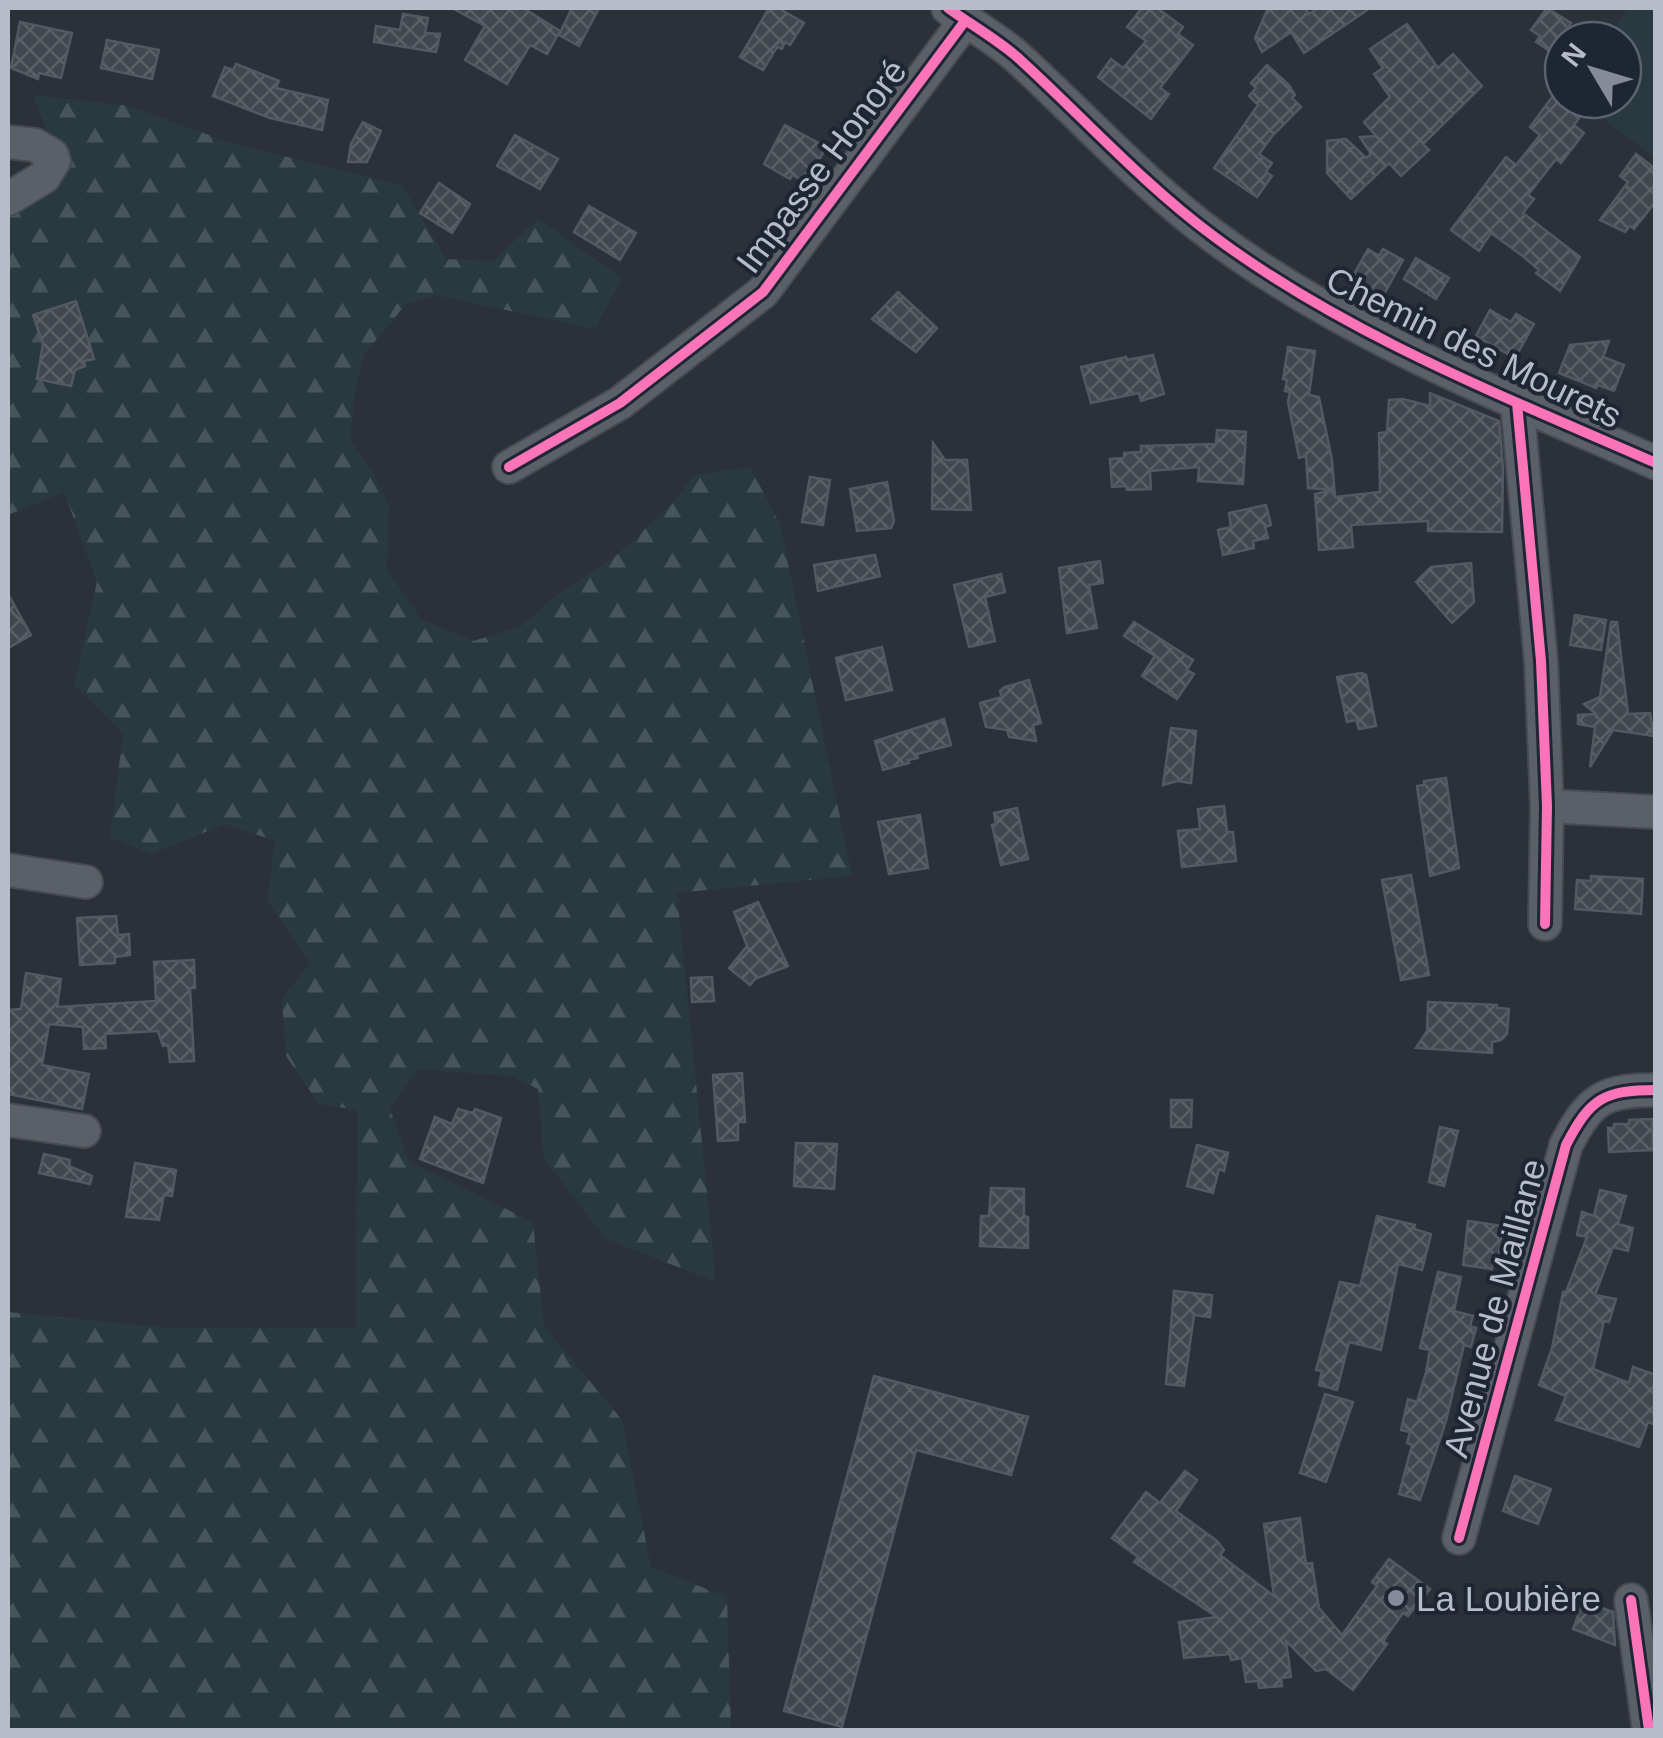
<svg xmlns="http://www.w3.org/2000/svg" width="1663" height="1738" viewBox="0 0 1663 1738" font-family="Arial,sans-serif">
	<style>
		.forest { fill: url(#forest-firs) }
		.pitch { fill: #283a3f }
		.building { fill: url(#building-cross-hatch); stroke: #535861; stroke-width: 2.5 }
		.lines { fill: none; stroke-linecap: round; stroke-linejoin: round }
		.minor-casing { stroke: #474b51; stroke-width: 36 }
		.minor { stroke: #5b5f67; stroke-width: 32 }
		.cycleway-casing { stroke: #1e2634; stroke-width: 16 }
		.cycleway { stroke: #fb73b8; stroke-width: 10 }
		.poi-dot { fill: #858b97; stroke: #1e2634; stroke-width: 4 }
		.labels { text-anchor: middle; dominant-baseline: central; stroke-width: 8; stroke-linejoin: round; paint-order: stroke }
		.street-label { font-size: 35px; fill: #b6bcc9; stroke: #1e2634 }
		.poi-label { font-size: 35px; fill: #b6bcc9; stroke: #1e2634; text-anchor: start }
	</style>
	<defs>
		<pattern id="forest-firs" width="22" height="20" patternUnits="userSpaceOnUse" patternTransform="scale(2.5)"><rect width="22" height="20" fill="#283a3f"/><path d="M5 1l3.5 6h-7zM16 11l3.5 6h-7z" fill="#455559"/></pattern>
		<pattern id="building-cross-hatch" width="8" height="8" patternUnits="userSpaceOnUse" patternTransform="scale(2.5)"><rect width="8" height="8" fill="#42464e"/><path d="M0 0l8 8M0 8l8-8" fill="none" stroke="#5b5f66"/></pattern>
	</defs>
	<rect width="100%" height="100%" fill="#2b3039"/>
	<polygon class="forest" points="33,95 129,106 231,143 402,185 446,259 493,261 538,219 622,278 595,329 435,295 405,305 365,354 356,385 350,440 374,475 389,505 387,569 421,619 473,641 520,627 557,595 617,555 674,502 694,475 750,467 780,524 852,876 677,893 716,1282 606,1239 544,1159 538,1089 511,1076 418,1069 390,1109 409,1162 533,1222 544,1326 622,1420 651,1567 727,1597 731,1730 8,1730 8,1312 171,1328 356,1328 357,1110 319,1104 286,1056 282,999 310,963 267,900 275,841 225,824 151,854 110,837 123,734 74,685 97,582 64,492 8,515 8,182 59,160"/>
	<polygon class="pitch" points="1628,8 1655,8 1655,158 1578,100 1623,100 1623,40 1606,40"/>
	<g class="building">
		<polygon points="452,8 523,8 560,31 547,54 530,45 507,84 465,60 485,26"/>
		<polygon points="572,8 599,8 579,46 559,35"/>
		<polygon points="769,8 778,8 804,23 790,45 785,42 782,49 777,47 763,70 740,57"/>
		<polygon points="1142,8 1157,8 1183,27 1178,34 1193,45 1160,88 1169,94 1151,119 1098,77 1111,59 1123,68 1146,41 1127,27"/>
		<polygon points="1268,8 1305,8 1309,14 1318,8 1370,8 1304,53 1291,32 1262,52 1255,38"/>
		<polygon points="1547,8 1571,23 1563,35 1563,60 1536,42 1540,36 1531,30"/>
		<polygon points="403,14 428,18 425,33 440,34 436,52 374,42 376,26 400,30"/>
		<polygon points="20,22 72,33 61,78 39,73 38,79 11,68"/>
		<polygon points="1407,24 1438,68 1453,54 1482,86 1423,144 1429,150 1401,176 1389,163 1351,199 1327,173 1327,141 1346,139 1366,158 1371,154 1360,137 1376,136 1364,122 1390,97 1374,74 1383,68 1370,49"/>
		<polygon points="107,40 159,50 152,79 101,68"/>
		<polygon points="236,64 279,81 276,88 328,100 322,130 270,118 213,96 225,67 233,70"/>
		<polygon points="1267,65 1289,85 1295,95 1292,98 1301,107 1273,135 1259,154 1272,163 1266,172 1272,176 1257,197 1214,168 1258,105 1249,96 1256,88 1251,83"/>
		<polygon points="1555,93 1582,114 1574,125 1584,133 1561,163 1556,159 1528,195 1534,199 1523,213 1580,257 1560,291 1536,273 1539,270 1524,257 1491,233 1479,251 1451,230 1506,157 1516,165 1540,135 1530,127"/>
		<polygon points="363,122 381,131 367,162 348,162 351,144"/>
		<polygon points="785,125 826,147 807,183 792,175 790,179 764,164"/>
		<polygon points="515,135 558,159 540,189 497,166"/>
		<polygon points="1636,154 1656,169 1656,201 1634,229 1630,226 1625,232 1600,220 1628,182 1620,176"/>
		<polygon points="439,183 470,204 452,233 420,213"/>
		<polygon points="589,206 636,233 620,260 574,232"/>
		<polygon points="1368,249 1379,256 1383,249 1403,260 1383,296 1352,278"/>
		<polygon points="1416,258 1449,278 1436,299 1404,279"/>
		<polygon points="898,292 937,328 916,352 872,319"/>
		<polygon points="76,301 94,359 84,361 85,366 75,370 71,386 37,379 43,344 33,315"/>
		<polygon points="1490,310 1511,322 1516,314 1534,324 1515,358 1476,336"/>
		<polygon points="1609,341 1603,357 1624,365 1614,391 1598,385 1596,388 1559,373 1570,345"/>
		<polygon points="1288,347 1315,351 1309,395 1319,397 1332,460 1335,497 1380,492 1379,433 1387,432 1389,400 1403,399 1430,406 1430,393 1499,421 1503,468 1502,532 1428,531 1428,521 1351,525 1353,547 1319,550 1315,494 1334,490 1308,488 1306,456 1299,458 1288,402 1290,392 1285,391 1287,380 1283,379"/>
		<polygon points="1153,355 1164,394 1141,401 1139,393 1091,403 1081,367 1126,357 1127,360"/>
		<polygon points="1217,430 1246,432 1243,484 1198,481 1199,467 1150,471 1151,489 1127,490 1126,486 1112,487 1110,459 1124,458 1124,453 1141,452 1141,446 1216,444"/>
		<polygon points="933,443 945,460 967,460 971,510 932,509"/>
		<polygon points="810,477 830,480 823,525 802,522"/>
		<polygon points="887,482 894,521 891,528 857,531 850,489"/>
		<polygon points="1266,505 1271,525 1265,527 1268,538 1253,541 1254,548 1223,555 1218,530 1231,527 1229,513"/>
		<polygon points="875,555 880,576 818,591 814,565"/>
		<polygon points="1100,561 1103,583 1089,585 1097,628 1067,633 1059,568"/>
		<polygon points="1471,563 1474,602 1452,623 1416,582 1431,567"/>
		<polygon points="1001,574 1005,592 985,597 995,641 969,647 954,585"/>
		<polygon points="8,594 31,635 8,648"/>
		<polygon points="1575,615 1606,620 1601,650 1570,645"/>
		<polygon points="1134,622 1193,660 1187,670 1194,674 1177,699 1142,676 1155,656 1124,636"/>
		<polygon points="1611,622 1617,622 1628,714 1650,713 1654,736 1613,730 1590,767 1595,727 1578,724 1578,715 1596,714 1584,704 1600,697"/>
		<polygon points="882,647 892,690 846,700 836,658"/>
		<polygon points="1361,673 1366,675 1376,726 1359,729 1356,720 1347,722 1337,677"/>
		<polygon points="1029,680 1041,723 1033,725 1036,741 1009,737 1007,730 986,727 980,703 1002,697 1000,691 1005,687"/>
		<polygon points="944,719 951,745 917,754 918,758 908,760 909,763 883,770 875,741"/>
		<polygon points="1171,728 1196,731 1191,783 1177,781 1163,785"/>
		<polygon points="1446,778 1459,868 1430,876 1417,786 1424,785 1424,781"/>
		<polygon points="1224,806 1227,832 1233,832 1236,861 1182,867 1178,831 1200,829 1198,809"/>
		<polygon points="1017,808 1028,859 1001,865 992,825 996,824 994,813"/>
		<polygon points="920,815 928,868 889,874 878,822"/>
		<polygon points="1411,875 1429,975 1401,980 1382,880"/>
		<polygon points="1591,876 1643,879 1641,914 1575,909 1577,880 1591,881"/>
		<polygon points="758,902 788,966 755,979 750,985 729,968 747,946 734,912"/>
		<polygon points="116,916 118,935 129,934 130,955 115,957 115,963 80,965 77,918"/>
		<polygon points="194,960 195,988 190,988 194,1061 170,1062 168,1045 163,1046 158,1031 105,1034 106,1048 84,1049 83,1027 49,1024 42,1065 89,1074 82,1109 8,1094 8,1010 21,1009 26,973 61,979 57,1007 156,1001 154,962"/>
		<polygon points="712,977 714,1001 692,1002 691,978"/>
		<polygon points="1428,1002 1497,1005 1497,1008 1509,1009 1507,1034 1501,1040 1492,1042 1492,1053 1416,1048 1427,1031"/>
		<polygon points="742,1073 745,1122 738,1122 738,1140 718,1141 713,1075"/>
		<polygon points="1171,1100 1192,1100 1191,1127 1171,1127"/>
		<polygon points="458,1109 473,1113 475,1109 501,1118 483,1183 420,1159 435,1117 452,1124"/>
		<polygon points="1652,1119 1653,1150 1609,1152 1608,1128 1614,1128 1614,1124 1629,1124 1629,1120"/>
		<polygon points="1440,1127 1458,1131 1444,1186 1429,1182"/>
		<polygon points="796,1143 837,1144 834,1189 794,1186"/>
		<polygon points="1197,1145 1228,1153 1224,1171 1219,1169 1213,1193 1187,1186"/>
		<polygon points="44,1154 70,1160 69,1166 92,1176 90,1184 39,1173"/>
		<polygon points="135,1163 176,1170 172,1196 164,1195 159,1220 126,1217"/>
		<polygon points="991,1188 1024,1189 1024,1216 1028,1217 1028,1248 980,1246 981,1216 989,1216"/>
		<polygon points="1600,1190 1626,1196 1618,1224 1633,1228 1628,1251 1613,1247 1595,1295 1616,1299 1609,1322 1604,1321 1593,1369 1629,1383 1633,1367 1656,1375 1656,1425 1648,1422 1639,1447 1556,1420 1566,1396 1539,1385 1552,1348 1563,1292 1566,1292 1587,1237 1577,1235 1582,1212 1594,1216"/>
		<polygon points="1377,1216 1415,1225 1414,1229 1431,1234 1422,1270 1398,1264 1381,1350 1349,1342 1337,1390 1319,1385 1322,1371 1316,1370 1340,1282 1360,1286"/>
		<polygon points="1468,1221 1503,1226 1498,1258 1493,1258 1492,1269 1463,1265"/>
		<polygon points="1438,1272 1461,1277 1454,1311 1473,1316 1470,1326 1476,1328 1471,1347 1464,1345 1446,1421 1420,1500 1399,1494 1412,1445 1407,1443 1410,1432 1401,1430 1408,1399 1417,1402 1426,1372 1430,1350 1420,1348"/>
		<polygon points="1174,1291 1212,1295 1210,1317 1194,1315 1184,1386 1166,1384"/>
		<polygon points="874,1376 1028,1417 1011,1475 916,1450 842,1727 784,1711"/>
		<polygon points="1325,1394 1353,1402 1326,1482 1300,1473"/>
		<polygon points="1185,1471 1197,1480 1176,1511 1217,1541 1224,1550 1220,1555 1274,1596 1264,1524 1300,1518 1306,1564 1312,1563 1319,1608 1342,1635 1377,1586 1372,1582 1389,1559 1430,1589 1408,1616 1403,1613 1383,1641 1387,1644 1353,1690 1326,1669 1316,1671 1286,1641 1291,1677 1281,1678 1282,1686 1259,1688 1258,1681 1246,1682 1242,1658 1231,1660 1230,1654 1184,1658 1179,1622 1217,1617 1134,1562 1138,1557 1112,1538 1146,1492 1160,1503"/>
		<polygon points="1515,1476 1551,1489 1538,1524 1503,1511"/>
		<polygon points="1583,1601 1613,1612 1615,1645 1573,1629"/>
	</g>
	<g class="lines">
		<defs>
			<g id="minor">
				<path d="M948,8C970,24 995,38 1016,56C1081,115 1141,182 1212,235C1346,335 1503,396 1656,463"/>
				<polyline points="8,142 35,145 52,155 54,161 44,177 8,199"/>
				<polyline points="1517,403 1541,661 1547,806 1545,924"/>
				<polyline points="509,467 620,403 763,292 965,21"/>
				<polyline points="1547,806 1656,812"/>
				<polyline points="8,870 86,882"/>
				<polyline points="8,1120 84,1131"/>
				<path d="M1459,1538L1566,1145C1590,1099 1603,1090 1656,1090"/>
				<polyline points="1631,1600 1649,1730"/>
			</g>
		</defs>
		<use href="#minor" class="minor-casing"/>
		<use href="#minor" class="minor"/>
		<defs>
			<g id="cycleway">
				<path d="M948,8C970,24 995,38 1016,56C1081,115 1141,182 1212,235C1346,335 1503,396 1656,463"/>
				<polyline points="1517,403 1541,661 1547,806 1545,924"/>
				<polyline points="509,467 620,403 763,292 965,21"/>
				<path d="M1459,1538L1566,1145C1590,1099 1603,1090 1656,1090"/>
				<polyline points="1631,1600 1649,1730"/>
			</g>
		</defs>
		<use href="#cycleway" class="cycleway-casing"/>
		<use href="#cycleway" class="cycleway"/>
	</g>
	<circle class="poi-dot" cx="1396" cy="1598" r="10"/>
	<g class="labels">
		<g class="street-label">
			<text transform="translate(821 166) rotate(-53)">Impasse Honoré</text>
			<text transform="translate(1474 347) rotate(26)">Chemin des Mourets</text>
			<text transform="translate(1494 1308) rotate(-75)">Avenue de Maillane</text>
		</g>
		<g class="poi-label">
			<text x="1416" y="1598">La Loubière</text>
		</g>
	</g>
	<rect width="1663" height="1738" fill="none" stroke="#b6bcc9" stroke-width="20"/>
	<g transform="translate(1593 70) rotate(308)"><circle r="48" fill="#1e2634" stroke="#5b6270" stroke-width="2.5"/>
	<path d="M0-8L18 38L0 25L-18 38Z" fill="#858b97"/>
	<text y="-15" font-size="28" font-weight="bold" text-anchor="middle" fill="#b6bcc9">N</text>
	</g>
</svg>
